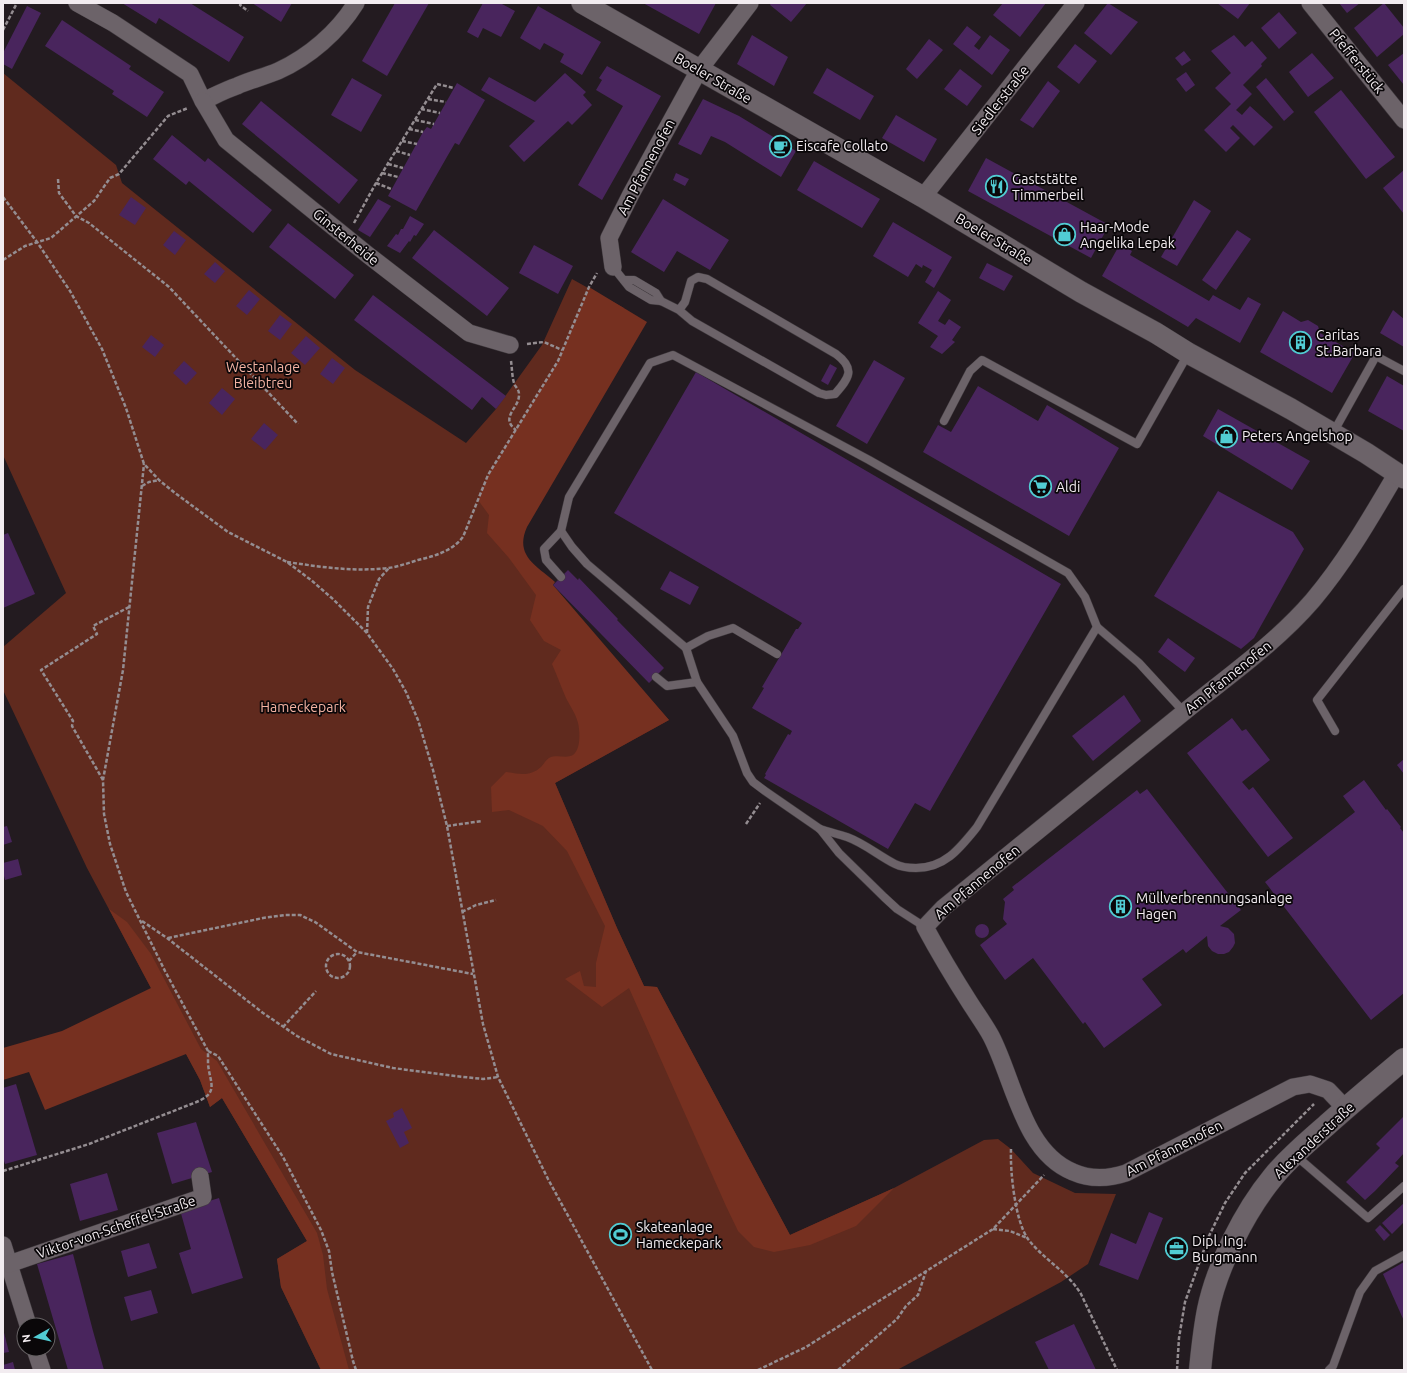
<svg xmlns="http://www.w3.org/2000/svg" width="1407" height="1373" viewBox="0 0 1407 1373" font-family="Ubuntu,sans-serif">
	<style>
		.green { fill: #602a1e }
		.forest { fill: #763020 }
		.building { fill: #49255d }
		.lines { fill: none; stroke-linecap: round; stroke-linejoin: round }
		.service-casing { stroke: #3f393d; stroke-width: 9 }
		.minor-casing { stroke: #3f393d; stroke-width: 18 }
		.tertiary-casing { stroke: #3f393d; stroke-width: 22 }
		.secondary-casing { stroke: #3f393d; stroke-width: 23 }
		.path { stroke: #948d91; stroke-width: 2.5; stroke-dasharray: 4 2; stroke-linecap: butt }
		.service { stroke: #6c6369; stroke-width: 8 }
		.minor { stroke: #6c6369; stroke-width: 17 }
		.tertiary { stroke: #6c6369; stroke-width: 21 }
		.secondary { stroke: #6c6369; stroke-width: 22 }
		.labels { text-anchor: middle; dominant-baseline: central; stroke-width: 3.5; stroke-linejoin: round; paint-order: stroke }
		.street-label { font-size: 14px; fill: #f2ecf0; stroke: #0a0709 }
		.poi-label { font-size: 14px; fill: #f2ecf0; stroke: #0a0709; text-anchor: start }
		.park-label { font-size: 14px; fill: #f3b2a2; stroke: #0a0709 }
	</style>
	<rect width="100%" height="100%" fill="#231b20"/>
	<polygon class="green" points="3,73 116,165 122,183 355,370 466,443 496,409 542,345 572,279 624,308 496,527 669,720 555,783 617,928 644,986 657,987 790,1235 894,1188 984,1140 998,1139 1011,1149 1033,1173 1075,1193 1116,1194 1088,1264 1061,1282 897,1370 321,1370 281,1287 277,1259 307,1241 222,1098 210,1107 200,1080 87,868 3,690 3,647 66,593 3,455"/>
	<g class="forest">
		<path d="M589,287L647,322L527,527C514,556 537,566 555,582L553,585L669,720L555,783L617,928L644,986L657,987L790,1235L894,1188L856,1226L810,1245L774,1252L754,1247L738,1231L726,1206L629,988L602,1007L565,979L580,971L584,986L596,987V963L605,926L567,851L543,826L509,810L492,812L491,787L506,772C519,774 530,777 541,767C544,764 545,761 549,758C557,754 566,759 573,755C581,749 580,731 578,723C576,714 570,706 566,698C561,687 557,675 552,664L561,650L544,641L530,620L536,595L509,558L487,533L489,515L478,500L488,475L558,361Z"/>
		<polygon points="109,909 127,922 151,954 201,1049 217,1061 317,1233 323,1255 327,1289 349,1370 321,1370 281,1287 277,1259 307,1241 222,1098 210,1107 200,1080 186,1054 45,1110 29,1072 3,1080 3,1048 62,1031 151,988"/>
	</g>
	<g class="building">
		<polygon points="122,3 190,3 244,37 229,62 159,18 156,24"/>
		<polygon points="252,3 292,3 281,22"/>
		<polygon points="395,3 429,3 387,76 362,61"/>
		<polygon points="483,3 500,3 515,11 501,37 483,28 478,38 467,32"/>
		<polygon points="643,3 716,3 699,34"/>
		<polygon points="771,3 807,3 791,22 770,5"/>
		<polygon points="1003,3 1046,3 1020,37 993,15"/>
		<polygon points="1108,3 1138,22 1111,55 1084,33"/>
		<polygon points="1217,3 1250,3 1238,19"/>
		<polygon points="1339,3 1360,3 1347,13"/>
		<polygon points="1384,3 1404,28 1404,34 1377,57 1354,28"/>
		<polygon points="27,6 41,13 12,69 3,64 3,53"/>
		<polygon points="538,6 601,42 582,75 560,62 564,54 544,43 540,50 520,38"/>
		<polygon points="1279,12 1297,33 1279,49 1261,28"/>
		<polygon points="62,20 131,66 129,69 164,92 147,117 112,94 114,91 45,46"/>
		<polygon points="967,26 981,37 974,46 979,50 990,35 1010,50 992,75 953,44"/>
		<polygon points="752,35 788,57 774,86 737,64"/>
		<polygon points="1234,35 1245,47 1252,41 1267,58 1261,64 1262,66 1243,85 1252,94 1236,110 1242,115 1250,106 1273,127 1254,146 1233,125 1230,128 1240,138 1226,152 1204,130 1231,104 1215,88 1231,73 1211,51"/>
		<polygon points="929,39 943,50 917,79 906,69"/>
		<polygon points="1075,44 1097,61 1079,84 1057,67"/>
		<polygon points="1184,51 1191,60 1182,66 1175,58"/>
		<polygon points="1312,53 1334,78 1308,97 1289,72"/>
		<polygon points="1404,53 1404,85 1388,65"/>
		<polygon points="607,66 661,96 602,200 578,185 623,106 596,90 602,80 599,78"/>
		<polygon points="827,68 874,96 860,120 813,93"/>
		<polygon points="960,69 982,86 967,106 944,89"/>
		<polygon points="1186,72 1195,85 1186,92 1176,79"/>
		<polygon points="565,73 586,92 583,95 592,105 572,125 568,121 524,162 509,146 535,121 481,90 489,77 535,102"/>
		<polygon points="352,78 382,95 361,132 331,115"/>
		<polygon points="1266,78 1294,112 1284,121 1256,87"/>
		<polygon points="1048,81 1060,91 1033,128 1020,120"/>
		<polygon points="457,83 485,100 459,145 455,143 448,155 416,211 388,196 423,132 427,127 431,129"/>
		<polygon points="1341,90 1395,157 1366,179 1314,112"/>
		<polygon points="703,99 739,116 796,151 781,177 725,142 711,136 701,155 678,144"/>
		<polygon points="261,101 358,180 339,204 242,124"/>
		<polygon points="896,115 937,139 924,162 882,138"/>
		<polygon points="172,135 205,162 208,158 272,210 253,233 189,181 186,185 153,159"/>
		<polygon points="986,158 1109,225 1091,258 968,191"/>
		<polygon points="814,161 880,199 862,228 797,190"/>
		<polygon points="1404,170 1404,214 1383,188"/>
		<polygon points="676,173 689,179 685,186 673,180"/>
		<polygon points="131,197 146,208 135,225 119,215"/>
		<polygon points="378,199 391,206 370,237 358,230"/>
		<polygon points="663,199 729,240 710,270 677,251 664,272 631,252"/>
		<polygon points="1194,200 1211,211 1177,266 1161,257"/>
		<polygon points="410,216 424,224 416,236 414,235 410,242 409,241 400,253 387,246 396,234 398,235 401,229 403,229"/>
		<polygon points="893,222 952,257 934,288 925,282 932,270 923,265 922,268 916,264 908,277 873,256"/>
		<polygon points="288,223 354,275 335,299 269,247"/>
		<polygon points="434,230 509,288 487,316 412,258"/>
		<polygon points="1237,230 1251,239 1216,290 1202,280"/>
		<polygon points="174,231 186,240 175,255 163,245"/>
		<polygon points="1120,244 1132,251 1130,255 1209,301 1213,295 1240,310 1248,297 1261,304 1240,343 1196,318 1188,327 1102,276"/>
		<polygon points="534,245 573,266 558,294 519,273"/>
		<polygon points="215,262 225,271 215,283 204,274"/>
		<polygon points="987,263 1013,276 1004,291 979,278"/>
		<polygon points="249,290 260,299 247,315 236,306"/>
		<polygon points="938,291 951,300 938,321 945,325 949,319 961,327 952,340 955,342 942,354 930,347 938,336 918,323"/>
		<polygon points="373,295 506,396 496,409 482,397 472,410 354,320"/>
		<polygon points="1393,310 1404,319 1404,347 1380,333"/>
		<polygon points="1283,311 1301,322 1308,320 1318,326 1320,333 1355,353 1332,393 1260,352"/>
		<polygon points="280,315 292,324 280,340 268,331"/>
		<polygon points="151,335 164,345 155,357 142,347"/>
		<polygon points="306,336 320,348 305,365 291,353"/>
		<polygon points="332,358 345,368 333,384 320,374"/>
		<polygon points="874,360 905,378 867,444 836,426"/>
		<polygon points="184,361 197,373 186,385 173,373"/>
		<polygon points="830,364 837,368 828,385 821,381"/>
		<polygon points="696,372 1061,584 930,811 915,803 888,849 764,778 766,775 765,774 788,734 790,735 792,731 752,708 764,688 762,687 796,629 798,629 802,623 614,513"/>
		<polygon points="1387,376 1404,386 1404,431 1368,411"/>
		<polygon points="978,386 1038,421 1047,405 1119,448 1069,536 923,452 938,425 951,432"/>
		<polygon points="222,388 235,399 222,415 209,403"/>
		<polygon points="1218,409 1310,461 1292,490 1203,436"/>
		<polygon points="264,423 278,435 265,450 251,439"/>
		<polygon points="1218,491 1293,532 1304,549 1254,638 1241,649 1154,596"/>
		<polygon points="8,533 35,594 3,608 3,535"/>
		<polygon points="568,570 578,580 579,578 618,619 617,620 664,668 649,683 553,585"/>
		<polygon points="670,571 699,587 690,605 660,589"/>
		<polygon points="1168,638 1195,658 1185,672 1158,652"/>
		<polygon points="1124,695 1141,721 1093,761 1072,736"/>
		<polygon points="1232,718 1242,731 1246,729 1270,760 1242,782 1249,790 1253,787 1293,838 1268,857 1187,753"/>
		<polygon points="1404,759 1404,774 1397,765"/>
		<polygon points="1364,780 1386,810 1387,809 1401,827 1400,828 1404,833 1404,993 1371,1020 1265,882 1355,812 1343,796"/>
		<polygon points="1147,789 1241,910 1220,926 1228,928 1234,934 1235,943 1233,947 1229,952 1224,954 1218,954 1212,951 1208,946 1207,936 1186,953 1183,949 1142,979 1162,1005 1104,1048 1085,1022 1083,1024 1033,958 1005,980 980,945 1007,924 1003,919 1005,902 1003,899 1014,890 1012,887 1137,790 1140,794"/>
		<polygon points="7,826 12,842 3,845 3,827"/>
		<polygon points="18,859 22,875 5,880 3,872 3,863"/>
		<circle cx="982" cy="931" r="7"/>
		<polygon points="16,1084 37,1155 5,1164 3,1158 3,1088"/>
		<polygon points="402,1108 412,1128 404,1132 409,1143 400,1148 386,1121 394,1117 393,1113"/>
		<polygon points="1404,1116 1404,1153 1395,1163 1399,1166 1375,1191 1365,1200 1346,1182 1380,1148 1376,1144"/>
		<polygon points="196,1122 212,1172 172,1184 157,1133"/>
		<polygon points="107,1173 118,1210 80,1221 70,1184"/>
		<polygon points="219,1198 243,1278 192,1294 179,1253 191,1249 180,1210"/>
		<polygon points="1404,1203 1404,1222 1392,1234 1382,1223"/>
		<polygon points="1149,1212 1163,1218 1138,1280 1099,1265 1111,1233 1136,1244"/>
		<polygon points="1380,1225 1390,1235 1384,1241 1375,1230"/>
		<polygon points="149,1243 157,1268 128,1277 121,1251"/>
		<polygon points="73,1254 93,1331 104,1370 68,1370 37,1264"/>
		<polygon points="1404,1262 1404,1321 1383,1274"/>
		<polygon points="151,1290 158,1313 131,1321 124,1297"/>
		<polygon points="1074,1324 1096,1370 1049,1370 1035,1342"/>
		<polygon points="3,1329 9,1352 3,1353"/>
		<polygon points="13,1362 15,1370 3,1370 3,1365"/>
	</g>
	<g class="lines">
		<defs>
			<g id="service">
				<path d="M613,267L629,287L651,300L661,301L679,310L692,321L819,393L826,395L835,394C849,378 856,369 836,354L707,279L698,277L691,281L685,302L679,310"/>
				<polyline points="624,280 634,280 656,293 661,301"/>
				<polyline points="944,421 970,371 982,360 1137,444 1188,354"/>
				<polyline points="1333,433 1376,356 1404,371"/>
				<polyline points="561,577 546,560 544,549 561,531"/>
				<polyline points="686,648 708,636 733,628 777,654"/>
				<polyline points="656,677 667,686 697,682"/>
				<polyline points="1335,731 1317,700 1404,589"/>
				<path d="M820,829C829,832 838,834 847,837C864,843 879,856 895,864C901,867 909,868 916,868C945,868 960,848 977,827L1097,627"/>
				<polyline points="925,927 897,909 884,897 839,853 820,829 765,791 753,782 747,773 733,736 697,682 686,648 587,564 572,547 561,531 569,497 650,363 673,355 869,460 1068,573 1085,597 1097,627 1139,663 1184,712"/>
				<polyline points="1295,1155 1368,1218 1404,1186"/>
				<polyline points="1329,1370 1333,1366 1360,1292 1375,1271 1404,1255"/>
			</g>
			<g id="minor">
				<path d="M77,3L113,23L190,74L203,101C214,96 225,90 237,86C250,80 264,77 278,71C309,57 338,32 356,3"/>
				<polyline points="1310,3 1404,120"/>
				<polyline points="203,101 226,140 368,255 469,333 510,345"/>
				<polyline points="923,197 1076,3"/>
				<polyline points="613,267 609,238 631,194 699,70 750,3"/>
				<path d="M1346,1109L1328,1090L1310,1084L1293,1087L1126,1173C1108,1179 1091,1180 1073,1172C1023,1152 1014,1080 991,1036C985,1025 977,1014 970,1003C954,978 939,953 925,927L943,908C1023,843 1103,778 1183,713C1228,676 1275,644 1313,600C1346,561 1371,517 1397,473"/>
				<polyline points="3,1245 28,1325"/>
				<polyline points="9,1264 203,1197 200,1176"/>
				<polyline points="35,1349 42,1370"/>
			</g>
			<polyline id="tertiary" points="582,3 923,197 1081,292 1156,333 1188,353 1291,409 1366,453 1404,478"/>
			<path id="secondary" d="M1200,1370C1202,1350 1204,1330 1208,1310C1217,1266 1245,1211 1273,1177C1289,1157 1309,1141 1328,1124C1353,1102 1379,1080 1404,1059"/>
		</defs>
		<use href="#service" class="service-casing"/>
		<use href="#minor" class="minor-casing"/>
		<use href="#tertiary" class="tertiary-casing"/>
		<use href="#secondary" class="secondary-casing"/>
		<g class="path">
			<polyline points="241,3 240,5 248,11"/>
			<polyline points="3,30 17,3"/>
			<polyline points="428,99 446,102"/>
			<polyline points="421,109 440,113"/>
			<polyline points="415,120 434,124"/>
			<polyline points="409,129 423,132"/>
			<polyline points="402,141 417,144"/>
			<polyline points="396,151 410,155"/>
			<polyline points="388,164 403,168"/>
			<polyline points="382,173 398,177"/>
			<polyline points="58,179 59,193 76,216 89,223 169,287 298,424"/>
			<polyline points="376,183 391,189"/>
			<polyline points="3,197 37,242 70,291 102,349 126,408 144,464 159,480 175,493 228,532 287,562 311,580 334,600 367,633 393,669 406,692 418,720 433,770 447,826 483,1024 498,1077 548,1179 652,1370"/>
			<polyline points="354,223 376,183 437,84 454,88"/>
			<polyline points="3,260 25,246 51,238 94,201 110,178 119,174 168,116 188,108"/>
			<polyline points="527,344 544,342 562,350"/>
			<path d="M511,361C512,368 512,376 514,383C515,387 519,389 519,394C520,408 499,417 516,430"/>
			<polyline points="142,486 149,482 159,480"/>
			<path d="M287,562C321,567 354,572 388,568C398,567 408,563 418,560C435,556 452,551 463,537L488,475L558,361L589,287L597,273"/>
			<polyline points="367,633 368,607 379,579 389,568"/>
			<polyline points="103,780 72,726 73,721 41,670 97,634 93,626 131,606"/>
			<polyline points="746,824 760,803"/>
			<polyline points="447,826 482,821"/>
			<polyline points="462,912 476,905 496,900"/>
			<polyline points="142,921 167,938 263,1013 297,1036 331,1054 393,1068 455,1076 483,1079 498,1077"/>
			<polyline points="168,938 263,918 285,915 300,915 315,922 357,952 473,974"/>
			<circle cx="338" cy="966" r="12"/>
			<polyline points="349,961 357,952"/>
			<polyline points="283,1027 316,991"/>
			<polyline points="208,1051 218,1056 283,1157 321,1230 329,1251 332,1272 353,1361 356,1370"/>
			<path d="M1011,1149C1010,1171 1015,1221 1028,1239C1044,1260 1067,1271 1081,1294L1117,1370"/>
			<path d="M3,1171L89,1144L194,1103C220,1093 210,1084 208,1064C208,1059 208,1055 208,1051L165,971L126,892L110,844L104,814L103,780L123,670L144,464"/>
			<polyline points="993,1229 1010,1231 1027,1238"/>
			<polyline points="758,1370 806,1347 993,1229 1044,1175"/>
			<polyline points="838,1370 897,1319 906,1306 918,1295 926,1271"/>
			<polyline points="1177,1370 1179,1338 1185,1302 1209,1236 1225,1203 1245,1173 1314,1104"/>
		</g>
		<use href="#service" class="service"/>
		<use href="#minor" class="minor"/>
		<use href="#tertiary" class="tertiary"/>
		<use href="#secondary" class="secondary"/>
	</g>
	<defs>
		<symbol id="cafe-ring" viewBox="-11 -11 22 22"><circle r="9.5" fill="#0a0709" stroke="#51ccd3" stroke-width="1.5"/><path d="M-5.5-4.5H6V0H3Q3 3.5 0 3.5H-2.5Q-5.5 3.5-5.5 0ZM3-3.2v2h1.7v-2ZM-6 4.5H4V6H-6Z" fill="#51ccd3"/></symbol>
		<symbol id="restaurant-ring" viewBox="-11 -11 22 22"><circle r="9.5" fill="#0a0709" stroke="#51ccd3" stroke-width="1.5"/><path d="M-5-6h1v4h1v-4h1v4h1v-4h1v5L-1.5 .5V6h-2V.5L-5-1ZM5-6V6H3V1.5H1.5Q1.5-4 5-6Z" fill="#51ccd3"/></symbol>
		<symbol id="shop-ring" viewBox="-11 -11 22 22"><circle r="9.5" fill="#0a0709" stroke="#51ccd3" stroke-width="1.5"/><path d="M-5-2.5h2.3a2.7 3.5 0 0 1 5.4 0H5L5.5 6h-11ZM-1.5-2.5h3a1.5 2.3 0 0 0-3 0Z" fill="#51ccd3"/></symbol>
		<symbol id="building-ring" viewBox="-11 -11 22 22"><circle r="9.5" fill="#0a0709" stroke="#51ccd3" stroke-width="1.5"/><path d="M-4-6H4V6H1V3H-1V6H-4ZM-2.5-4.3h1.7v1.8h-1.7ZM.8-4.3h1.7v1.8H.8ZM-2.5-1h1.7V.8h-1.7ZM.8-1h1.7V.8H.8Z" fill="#51ccd3"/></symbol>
		<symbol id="supermarket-ring" viewBox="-11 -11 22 22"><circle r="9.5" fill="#0a0709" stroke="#51ccd3" stroke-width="1.5"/><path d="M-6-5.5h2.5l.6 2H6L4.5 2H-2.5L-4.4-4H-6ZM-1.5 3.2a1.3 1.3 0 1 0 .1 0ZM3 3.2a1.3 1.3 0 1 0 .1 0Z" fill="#51ccd3"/></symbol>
		<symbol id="stadium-ring" viewBox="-11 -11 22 22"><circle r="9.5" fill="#0a0709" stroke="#51ccd3" stroke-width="1.5"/><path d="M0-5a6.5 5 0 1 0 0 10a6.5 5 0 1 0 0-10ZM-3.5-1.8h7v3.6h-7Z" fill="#51ccd3"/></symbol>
		<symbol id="office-ring" viewBox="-11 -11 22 22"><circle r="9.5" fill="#0a0709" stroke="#51ccd3" stroke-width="1.5"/><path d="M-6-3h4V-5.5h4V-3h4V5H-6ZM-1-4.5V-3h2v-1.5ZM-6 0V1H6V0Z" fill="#51ccd3"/></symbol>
	</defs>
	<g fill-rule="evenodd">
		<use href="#cafe-ring" x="768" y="134" width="25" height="25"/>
		<use href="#restaurant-ring" x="984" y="174" width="25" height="25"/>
		<use href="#shop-ring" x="1052" y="222" width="25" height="25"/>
		<use href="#building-ring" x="1288" y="330" width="25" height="25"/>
		<use href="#shop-ring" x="1214" y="424" width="25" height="25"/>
		<use href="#supermarket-ring" x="1028" y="474" width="25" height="25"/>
		<use href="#building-ring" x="1108" y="894" width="25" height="25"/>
		<use href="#stadium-ring" x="608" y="1222" width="25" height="25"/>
		<use href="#office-ring" x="1164" y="1236" width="25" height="25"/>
	</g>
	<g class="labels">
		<g class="street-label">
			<text transform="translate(1357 61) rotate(51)">Pfefferstück</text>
			<text transform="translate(713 78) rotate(30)">Boeler Straße</text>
			<text transform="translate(1000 100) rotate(-52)">Siedlerstraße</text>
			<text transform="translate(646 167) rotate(-62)">Am Pfannenofen</text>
			<text transform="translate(346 237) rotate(39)">Ginsterheide</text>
			<text transform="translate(994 239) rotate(31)">Boeler Straße</text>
			<text transform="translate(1228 677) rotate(-39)">Am Pfannenofen</text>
			<text transform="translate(977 882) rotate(-40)">Am Pfannenofen</text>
			<text transform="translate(1314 1140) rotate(-43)">Alexanderstraße</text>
			<text transform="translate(1174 1148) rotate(-27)">Am Pfannenofen</text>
			<text transform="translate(116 1227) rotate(-19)">Viktor-von-Scheffel-Straße</text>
		</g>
		<g class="poi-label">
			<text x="796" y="146">Eiscafe Collato</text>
			<text x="1012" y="179">Gaststätte<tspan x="1012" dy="16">Timmerbeil</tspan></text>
			<text x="1080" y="227">Haar-Mode<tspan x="1080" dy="16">Angelika Lepak</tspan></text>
			<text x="1316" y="335">Caritas<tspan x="1316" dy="16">St.Barbara</tspan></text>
			<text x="1242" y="436">Peters Angelshop</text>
			<text x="1056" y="487">Aldi</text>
			<text x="1136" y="898">Müllverbrennungsanlage<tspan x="1136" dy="16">Hagen</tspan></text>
			<text x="636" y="1227">Skateanlage<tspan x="636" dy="16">Hameckepark</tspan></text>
			<text x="1192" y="1241">Dipl. Ing.<tspan x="1192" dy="16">Burgmann</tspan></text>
		</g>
		<g class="park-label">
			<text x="263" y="367">Westanlage<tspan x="263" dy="16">Bleibtreu</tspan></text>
			<text x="303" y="707">Hameckepark</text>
		</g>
	</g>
	<rect width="1407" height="1373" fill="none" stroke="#f2ecf0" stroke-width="8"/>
	<g transform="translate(36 1337) rotate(262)"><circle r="19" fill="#0a0709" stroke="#676365"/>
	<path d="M0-3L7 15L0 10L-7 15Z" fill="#51ccd3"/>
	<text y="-6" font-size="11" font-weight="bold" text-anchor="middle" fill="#f2ecf0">N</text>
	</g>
</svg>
